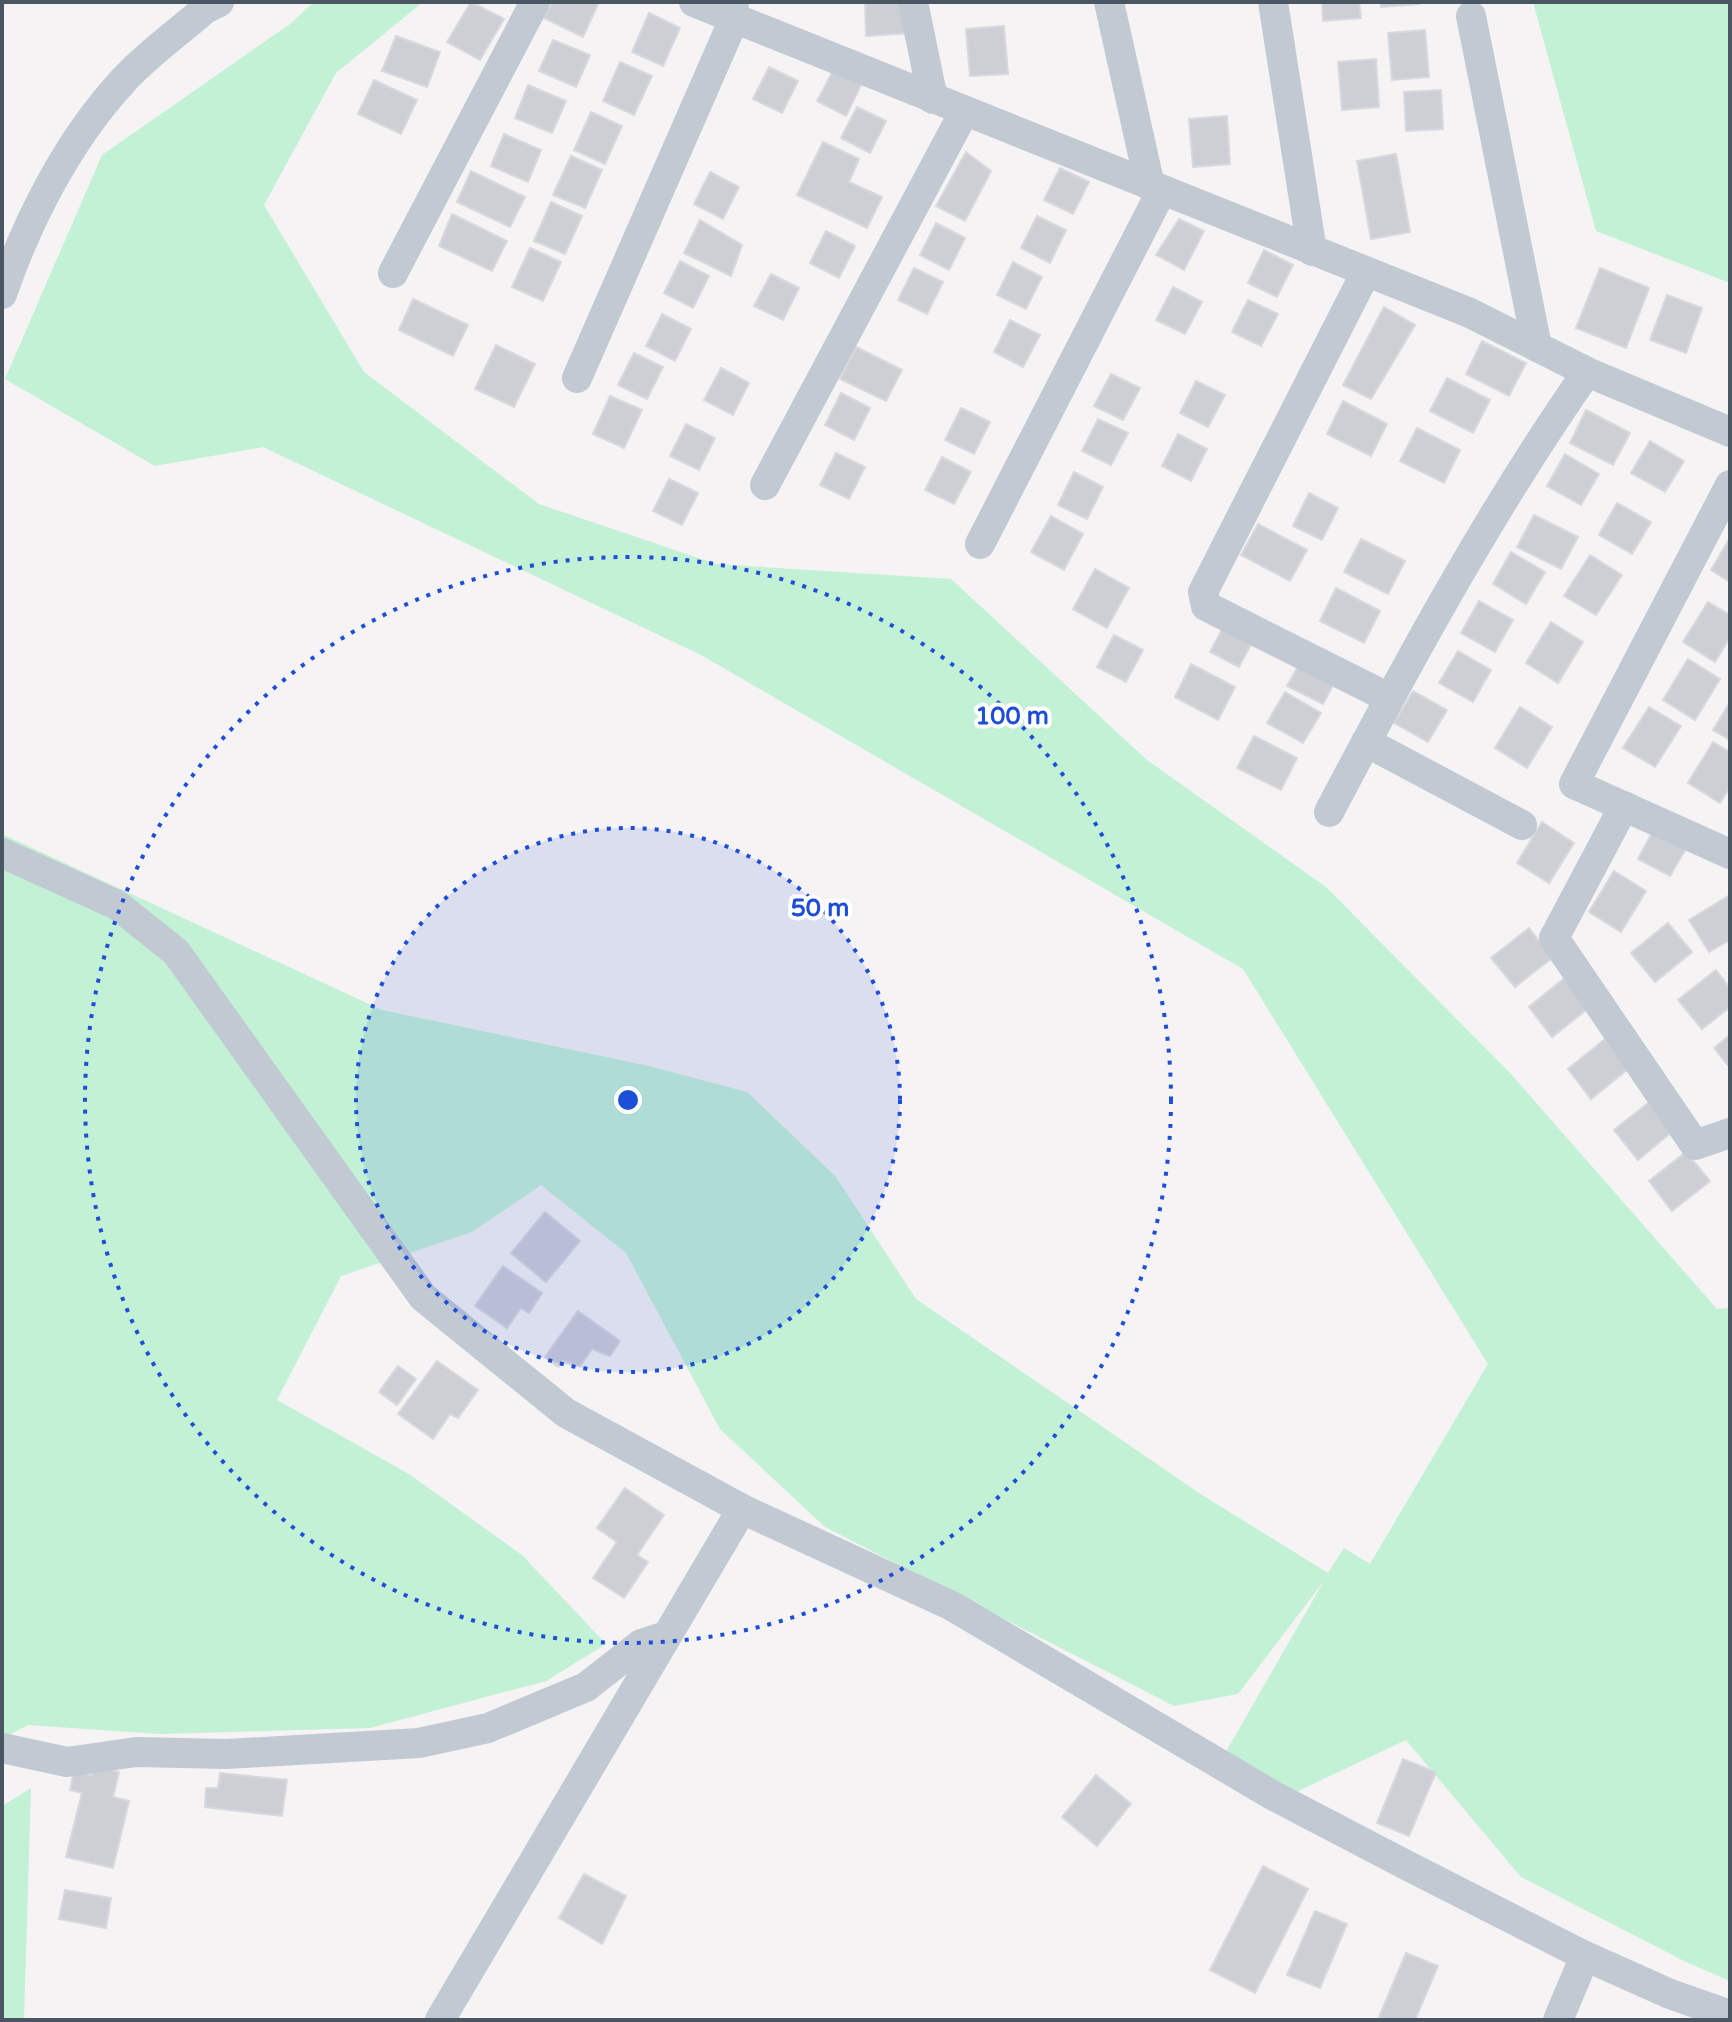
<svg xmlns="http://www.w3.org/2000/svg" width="1732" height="2022" viewBox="0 0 1732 2022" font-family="'Varela Round',sans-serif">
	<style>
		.green { fill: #c3f1d5 }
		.building { fill: #cdcfd5; stroke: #d7d9de; stroke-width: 2 }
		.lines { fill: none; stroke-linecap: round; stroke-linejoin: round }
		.street { stroke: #c1cad2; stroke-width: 30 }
		.ring { fill: none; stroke: #1d4ed8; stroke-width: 4; stroke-dasharray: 4 8 }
		.centre { fill: #1d4ed8; stroke: #fff; stroke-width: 4 }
		.ring-label { font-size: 24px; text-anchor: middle; font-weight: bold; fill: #1d4ed8; stroke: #fff; stroke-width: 8; stroke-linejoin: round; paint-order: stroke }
	</style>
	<rect width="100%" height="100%" fill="#f5f3f3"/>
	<g class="green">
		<polygon points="314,2 423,2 336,73 264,205 364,372 539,504 716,564 951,579 1147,760 1326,887 1510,1073 1717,1309 1730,1308 1730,1981 1686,1962 1521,1877 1406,1740 1296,1792 1223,1757 1324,1581 1238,1694 1174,1706 825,1527 720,1429 626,1253 541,1185 472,1232 341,1276 277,1400 409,1474 522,1555 606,1644 546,1681 370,1728 160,1734 28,1725 2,1739 2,834 382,1010 649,1066 747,1092 836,1177 916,1299 1202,1495 1328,1573 1344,1548 1370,1564 1488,1364 1243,969 701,655 263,447 155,466 5,379 102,155 290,24"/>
		<polygon points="1533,2 1730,2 1730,283 1596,231"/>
		<polygon points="31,1788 24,2020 2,2020 2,1806"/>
	</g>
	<g class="building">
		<polygon points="471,2 504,19 480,60 447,42"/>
		<polygon points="552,2 599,2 583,37 544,18"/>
		<polygon points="865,2 912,2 913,33 866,36"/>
		<polygon points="1322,2 1359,2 1361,18 1323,21"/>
		<polygon points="1381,2 1419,2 1419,4 1381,7"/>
		<polygon points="649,13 680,28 663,66 632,52"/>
		<polygon points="1004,26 1008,74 970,76 966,29"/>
		<polygon points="1425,30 1429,77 1392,80 1388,33"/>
		<polygon points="396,36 440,52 427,87 382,71"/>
		<polygon points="553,40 590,55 576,87 539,71"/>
		<polygon points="1376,59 1379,107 1342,110 1338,62"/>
		<polygon points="620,62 652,76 634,115 603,101"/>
		<polygon points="769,67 798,81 782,113 753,99"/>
		<polygon points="834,69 862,83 846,116 817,101"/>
		<polygon points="374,80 417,100 401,134 358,114"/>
		<polygon points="528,85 566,101 552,133 515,118"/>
		<polygon points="1441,90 1443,129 1406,131 1404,92"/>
		<polygon points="857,107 886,121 870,153 841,138"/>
		<polygon points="591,112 622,126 605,164 574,150"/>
		<polygon points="1227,116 1230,164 1193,167 1189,119"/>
		<polygon points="504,134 541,150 528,182 491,166"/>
		<polygon points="823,142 859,159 849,182 882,197 867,228 797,195"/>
		<polygon points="966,152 991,171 965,221 936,206"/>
		<polygon points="1396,154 1410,232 1371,239 1357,161"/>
		<polygon points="571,156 602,170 585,208 553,195"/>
		<polygon points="1060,168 1089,182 1073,214 1044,200"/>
		<polygon points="471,171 525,197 510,227 457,202"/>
		<polygon points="710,172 739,187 723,219 694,204"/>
		<polygon points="551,202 582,216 565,254 534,241"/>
		<polygon points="452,214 507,241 492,271 439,246"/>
		<polygon points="1037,216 1066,230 1050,263 1021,248"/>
		<polygon points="1179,219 1204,231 1184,270 1156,255"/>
		<polygon points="700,220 742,245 731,276 684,253"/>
		<polygon points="936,223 965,238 949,270 920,255"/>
		<polygon points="826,231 855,246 839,278 810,263"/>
		<polygon points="530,248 561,262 543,301 512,287"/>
		<polygon points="1264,250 1293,265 1277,297 1248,283"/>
		<polygon points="680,261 709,276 693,308 664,293"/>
		<polygon points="1013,262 1042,277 1026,309 997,295"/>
		<polygon points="914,268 943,282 927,314 898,300"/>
		<polygon points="1600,268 1649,288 1626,348 1576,328"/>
		<polygon points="771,274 799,288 783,320 754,306"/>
		<polygon points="1173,287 1202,302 1185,334 1156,320"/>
		<polygon points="1667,295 1702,308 1686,353 1650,340"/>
		<polygon points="413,299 468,325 453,356 399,330"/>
		<polygon points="1248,300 1278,314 1261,346 1232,332"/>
		<polygon points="1384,307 1415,325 1371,399 1343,385"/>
		<polygon points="662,314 691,329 675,361 646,346"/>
		<polygon points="1010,320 1040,335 1023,367 994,352"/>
		<polygon points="1482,341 1526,363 1509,396 1466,374"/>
		<polygon points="496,345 535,364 514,407 475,389"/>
		<polygon points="856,347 902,370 886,401 840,379"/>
		<polygon points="634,353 663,367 647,399 618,385"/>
		<polygon points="721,368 749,383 733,415 704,400"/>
		<polygon points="1111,374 1140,388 1123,420 1094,406"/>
		<polygon points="1447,378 1490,400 1473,433 1430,411"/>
		<polygon points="1196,381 1225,395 1208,427 1180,413"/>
		<polygon points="841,393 870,408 854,440 825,425"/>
		<polygon points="610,396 642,410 624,448 593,434"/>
		<polygon points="1343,401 1387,424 1371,456 1327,434"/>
		<polygon points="961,408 990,422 974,454 945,440"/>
		<polygon points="1586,410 1630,433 1613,465 1570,443"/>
		<polygon points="1098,419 1128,433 1111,465 1082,451"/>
		<polygon points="686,424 715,438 699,470 670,456"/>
		<polygon points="1417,428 1460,450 1444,483 1400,461"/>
		<polygon points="1178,434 1207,449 1191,481 1162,466"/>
		<polygon points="1650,441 1684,461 1665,492 1631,473"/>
		<polygon points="836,453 865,467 849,499 820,485"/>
		<polygon points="1565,454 1599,474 1581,505 1547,486"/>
		<polygon points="942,457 971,472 954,504 925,490"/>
		<polygon points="1074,472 1103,487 1087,519 1058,505"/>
		<polygon points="669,479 698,493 682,525 653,511"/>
		<polygon points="1309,493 1338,508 1322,540 1293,526"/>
		<polygon points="1617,503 1651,522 1632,554 1599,535"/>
		<polygon points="1534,515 1578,537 1561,569 1517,547"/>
		<polygon points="1051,516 1083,534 1064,570 1031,552"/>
		<polygon points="1258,524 1307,550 1290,581 1241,555"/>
		<polygon points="1730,538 1730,582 1711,570"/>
		<polygon points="1361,539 1405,561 1388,594 1344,572"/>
		<polygon points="1511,552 1545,572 1526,604 1493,584"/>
		<polygon points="1590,555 1622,575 1596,615 1564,596"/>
		<polygon points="1095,569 1129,588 1107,628 1073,609"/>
		<polygon points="1336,588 1380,611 1364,643 1320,621"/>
		<polygon points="1479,601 1513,620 1495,652 1461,633"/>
		<polygon points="1708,602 1730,615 1730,637 1715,662 1683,642"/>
		<polygon points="1227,620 1256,635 1239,667 1210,652"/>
		<polygon points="1551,622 1583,642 1558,683 1526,663"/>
		<polygon points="1114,635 1143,650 1126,682 1097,667"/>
		<polygon points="1458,651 1491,670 1473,702 1439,683"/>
		<polygon points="1688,659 1720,679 1695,720 1663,700"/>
		<polygon points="1301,661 1336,680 1323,704 1287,686"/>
		<polygon points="1191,664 1235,687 1218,720 1175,697"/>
		<polygon points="1413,691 1447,710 1428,742 1394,723"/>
		<polygon points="1285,692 1321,713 1303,743 1267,723"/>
		<polygon points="1730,702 1730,740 1713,730"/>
		<polygon points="1520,707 1552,727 1527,768 1495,748"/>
		<polygon points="1649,707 1681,726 1655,767 1623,748"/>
		<polygon points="1254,736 1297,758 1281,790 1237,768"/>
		<polygon points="1713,742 1730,752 1730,787 1720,803 1688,783"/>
		<polygon points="1542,822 1574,843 1549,883 1517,863"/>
		<polygon points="1654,829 1687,847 1670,876 1638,859"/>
		<polygon points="1614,871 1646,891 1621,932 1589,912"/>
		<polygon points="1730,895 1730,940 1709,952 1689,920"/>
		<polygon points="1668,923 1692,952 1655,982 1631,953"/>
		<polygon points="1529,928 1552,958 1515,987 1491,958"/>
		<polygon points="1716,970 1730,988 1730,1007 1702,1029 1678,1000"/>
		<polygon points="1566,977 1590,1007 1552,1037 1529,1007"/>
		<polygon points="1730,1035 1730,1068 1714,1048"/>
		<polygon points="1605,1039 1628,1069 1591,1099 1568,1069"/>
		<polygon points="1652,1100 1675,1129 1638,1160 1614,1130"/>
		<polygon points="1686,1152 1710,1181 1672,1211 1649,1181"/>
		<polygon points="545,1212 580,1241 546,1282 511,1253"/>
		<polygon points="503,1266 542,1293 529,1313 521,1308 507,1328 475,1306"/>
		<polygon points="578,1311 620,1341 610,1356 592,1349 580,1366 564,1361 558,1367 545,1357"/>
		<polygon points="437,1361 478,1390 458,1418 450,1414 433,1439 398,1414"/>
		<polygon points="398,1366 416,1379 397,1405 379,1392"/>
		<polygon points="625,1488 664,1515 637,1555 648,1562 624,1598 593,1578 617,1542 597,1528"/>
		<polygon points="1403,1759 1436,1772 1409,1836 1377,1823"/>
		<polygon points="94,1766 119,1772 113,1797 129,1801 113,1868 66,1857 82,1793 70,1790 74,1771 92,1775"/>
		<polygon points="220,1773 287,1780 282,1816 205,1807 206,1788 218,1788"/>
		<polygon points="1096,1775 1131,1804 1097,1846 1062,1817"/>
		<polygon points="1263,1866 1308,1889 1255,1993 1210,1970"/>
		<polygon points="584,1874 626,1896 602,1944 559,1918"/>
		<polygon points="65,1890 111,1898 106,1928 59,1919"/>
		<polygon points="1315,1911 1347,1924 1320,1988 1287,1975"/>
		<polygon points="1406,1953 1438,1966 1415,2020 1386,2020 1379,2017"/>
	</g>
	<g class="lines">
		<g class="street">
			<polyline points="694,2 1470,313 1587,372 1730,432"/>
			<polyline points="913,2 933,99"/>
			<polyline points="1109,2 1150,186"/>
			<polyline points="1273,2 1312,251"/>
			<polyline points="1471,16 1537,347"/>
			<polyline points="1366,272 1203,592 1206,606 1389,698"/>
			<polyline points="393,273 535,2"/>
			<path d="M2,294C28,219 68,141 122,82C146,55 178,33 205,9L219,2"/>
			<polyline points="577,378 735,17 733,2"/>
			<polyline points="765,485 964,112"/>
			<polyline points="1730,485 1574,784 1730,854"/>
			<polyline points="980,544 1162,190"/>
			<polyline points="1366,742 1522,825"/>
			<polyline points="1624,806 1554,938 1695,1145 1730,1133"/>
			<path d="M1329,812C1408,662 1490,511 1587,372"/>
			<polyline points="2,853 117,905 176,952 423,1297 566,1413 742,1509 952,1606 1274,1796 1410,1867 1585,1956 1670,1994 1730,2015"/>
			<polyline points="2,1748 67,1762 136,1752 227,1754 419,1743 488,1728 586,1687 641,1644 666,1636"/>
			<polyline points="440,2020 742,1509"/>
			<polyline points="1558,2020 1585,1956"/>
		</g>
	</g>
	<circle cx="628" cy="1100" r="272" fill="#1d4ed8" fill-opacity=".12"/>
	<g class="ring">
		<circle cx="628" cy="1100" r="272"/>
		<circle cx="628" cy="1100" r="543"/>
	</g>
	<circle cx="628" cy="1100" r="12" class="centre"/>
	<g class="ring-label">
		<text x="1012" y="724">100 m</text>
		<text x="820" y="916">50 m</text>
	</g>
	<rect width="1732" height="2022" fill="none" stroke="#4a5661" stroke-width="8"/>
</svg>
